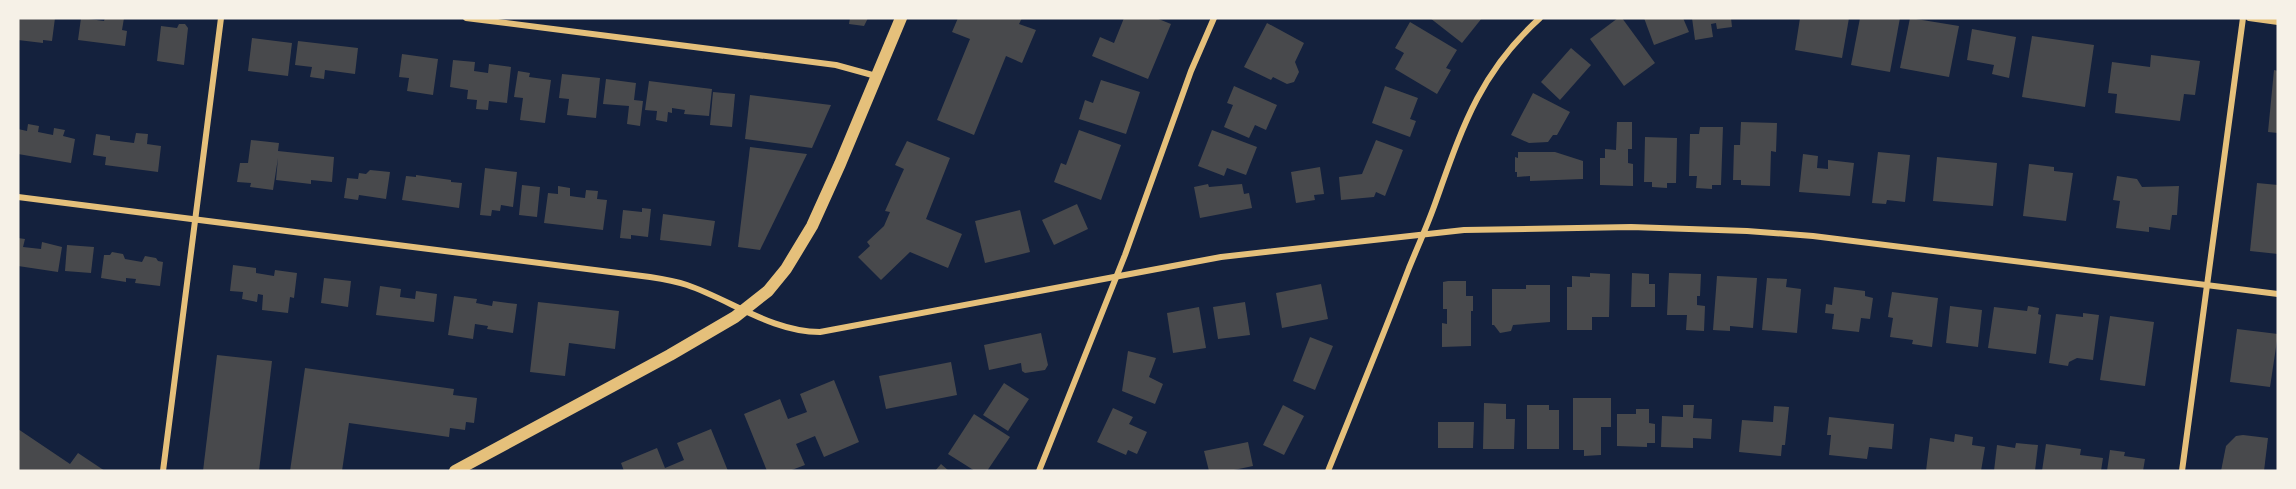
<svg xmlns="http://www.w3.org/2000/svg" width="2296" height="489" viewBox="0 0 2296 489" font-family="'Alegreya Sans',sans-serif">
	<style>
		.building { fill: #48494c }
		.lines { fill: none; stroke-linecap: round; stroke-linejoin: round }
		.minor { stroke: #e5c07b; stroke-width: 6 }
		.secondary { stroke: #e5c07b; stroke-width: 12 }
	</style>
	<rect width="100%" height="100%" fill="#14213d"/>
	<g class="building">
		<polygon points="19,18 55,18 52,41 43,40 43,43 18,40"/>
		<polygon points="81,18 104,21 105,18 124,18 122,30 127,31 125,46 78,40"/>
		<polygon points="850,18 868,18 864,26 849,24"/>
		<polygon points="958,18 1022,18 1019,24 1036,30 1022,63 1006,56 974,135 937,120 970,39 952,32"/>
		<polygon points="1124,18 1156,18 1171,24 1148,79 1092,56 1100,37 1114,43"/>
		<polygon points="1430,18 1482,18 1462,43"/>
		<polygon points="1618,18 1622,18 1655,63 1624,86 1590,39"/>
		<polygon points="1644,18 1683,18 1689,32 1654,45"/>
		<polygon points="1692,18 1731,18 1732,27 1717,29 1716,23 1711,24 1713,37 1695,40"/>
		<polygon points="1800,18 1849,18 1842,58 1795,50"/>
		<polygon points="1860,18 1900,18 1890,72 1851,65"/>
		<polygon points="1910,18 1959,26 1949,77 1900,68"/>
		<polygon points="1410,22 1457,50 1446,68 1451,70 1437,94 1395,69 1404,53 1395,48"/>
		<polygon points="1267,23 1304,43 1295,62 1299,72 1294,82 1287,84 1273,77 1271,80 1244,67"/>
		<polygon points="179,24 185,24 188,28 184,65 157,61 161,26 177,28"/>
		<polygon points="1972,29 2016,37 2009,78 1992,74 1994,65 1967,60"/>
		<polygon points="2032,36 2094,45 2085,107 2022,97"/>
		<polygon points="252,38 292,43 288,76 248,71"/>
		<polygon points="298,41 358,48 355,74 325,70 324,79 310,77 312,67 295,65"/>
		<polygon points="1571,48 1591,65 1560,100 1541,82"/>
		<polygon points="402,54 438,59 433,95 407,91 409,78 399,77"/>
		<polygon points="2151,55 2200,61 2195,95 2184,94 2180,121 2115,113 2117,94 2108,93 2112,62 2150,67"/>
		<polygon points="453,60 475,62 474,71 488,73 489,64 511,67 507,103 489,101 488,110 476,109 477,100 467,99 468,90 450,87"/>
		<polygon points="2274,70 2278,71 2278,133 2268,132"/>
		<polygon points="518,71 530,73 529,77 551,80 545,123 520,120 523,98 514,97"/>
		<polygon points="562,74 600,78 596,118 567,115 569,99 559,98"/>
		<polygon points="606,79 636,83 634,100 643,101 640,126 627,124 629,106 603,104"/>
		<polygon points="1101,80 1140,92 1126,134 1079,119 1085,100 1093,103"/>
		<polygon points="649,81 712,89 709,116 684,114 685,110 672,108 672,113 668,112 667,122 656,120 657,111 645,110"/>
		<polygon points="1234,86 1277,105 1266,130 1255,125 1249,138 1224,127 1233,105 1227,103"/>
		<polygon points="1385,86 1418,98 1410,119 1416,121 1410,137 1372,123"/>
		<polygon points="713,92 735,94 732,127 710,125"/>
		<polygon points="1533,93 1570,112 1557,135 1553,135 1548,142 1529,143 1511,135"/>
		<polygon points="750,95 831,105 812,148 745,139"/>
		<polygon points="1617,122 1632,122 1632,149 1628,149 1628,163 1633,164 1633,186 1600,185 1600,158 1605,158 1605,149 1616,150"/>
		<polygon points="1741,122 1777,123 1776,152 1771,151 1770,186 1741,185 1741,180 1733,180 1734,145 1740,145"/>
		<polygon points="28,124 39,126 38,132 53,135 54,128 65,130 63,136 75,139 71,163 18,154 18,129 27,131"/>
		<polygon points="1700,127 1723,127 1721,185 1712,185 1712,189 1696,188 1697,176 1689,176 1690,134 1699,134"/>
		<polygon points="1079,130 1121,145 1101,200 1054,182 1061,163 1066,165"/>
		<polygon points="1212,130 1257,147 1246,175 1227,168 1224,176 1198,166"/>
		<polygon points="136,133 148,134 147,144 161,146 158,172 105,165 106,157 93,155 96,134 110,136 110,140 134,143"/>
		<polygon points="1645,137 1677,138 1676,183 1667,183 1667,188 1652,187 1652,182 1644,182"/>
		<polygon points="251,140 279,143 278,151 334,157 332,182 311,180 311,184 276,180 278,158 273,190 250,187 251,183 237,182 240,163 248,163"/>
		<polygon points="1376,140 1403,150 1385,196 1376,192 1374,197 1341,200 1339,177 1362,174"/>
		<polygon points="907,141 950,158 926,219 962,234 948,268 910,252 881,280 858,257 870,246 867,242 884,226 890,212 885,211 904,169 895,165"/>
		<polygon points="750,147 807,154 760,250 738,247"/>
		<polygon points="1518,152 1555,152 1583,161 1583,179 1530,181 1530,176 1517,177 1517,172 1515,172 1515,157 1518,158"/>
		<polygon points="1878,152 1910,155 1905,202 1887,200 1886,204 1872,203"/>
		<polygon points="1803,154 1818,156 1817,168 1828,169 1828,160 1854,163 1850,196 1799,192"/>
		<polygon points="1937,157 1997,163 1993,206 1933,201"/>
		<polygon points="2029,164 2054,167 2054,171 2073,173 2066,221 2023,216"/>
		<polygon points="1320,167 1324,194 1314,195 1315,200 1296,203 1291,172"/>
		<polygon points="485,168 517,172 513,207 501,205 500,211 492,210 491,216 480,215"/>
		<polygon points="370,170 390,172 386,199 359,195 358,200 344,198 347,178 358,179 359,173 366,174"/>
		<polygon points="416,175 451,180 451,182 462,183 459,208 402,200 406,176 416,177"/>
		<polygon points="2117,176 2137,179 2142,187 2179,186 2177,215 2172,215 2170,230 2149,227 2149,232 2116,228 2120,201 2113,200"/>
		<polygon points="2257,183 2278,185 2278,254 2250,251"/>
		<polygon points="1208,184 1209,187 1242,184 1244,194 1249,193 1252,208 1200,218 1194,187"/>
		<polygon points="522,185 540,187 537,217 519,215"/>
		<polygon points="558,186 570,188 570,196 577,197 585,198 586,190 598,191 597,199 607,200 603,230 544,223 548,193 558,194"/>
		<polygon points="1077,204 1088,229 1054,245 1042,220"/>
		<polygon points="642,208 651,209 648,237 631,235 631,239 620,238 623,210 642,212"/>
		<polygon points="1020,210 1030,252 985,263 975,221"/>
		<polygon points="663,214 715,221 711,246 660,240"/>
		<polygon points="18,238 25,239 23,247 41,249 42,242 62,247 58,272 18,266"/>
		<polygon points="67,245 94,247 91,273 65,271"/>
		<polygon points="112,252 123,254 125,259 142,262 145,256 156,258 158,261 163,262 160,286 135,283 136,279 126,278 126,282 101,278 104,255 110,255"/>
		<polygon points="233,265 256,268 256,273 274,276 275,270 297,273 294,298 290,297 288,313 262,310 263,295 258,294 257,302 242,299 243,292 230,291"/>
		<polygon points="1590,273 1610,274 1609,317 1592,317 1592,330 1567,330 1567,287 1572,287 1572,276 1590,277"/>
		<polygon points="1632,273 1649,274 1649,284 1655,284 1655,307 1631,307"/>
		<polygon points="1669,273 1701,274 1700,296 1697,296 1697,305 1705,306 1704,331 1686,330 1687,315 1667,315"/>
		<polygon points="1717,276 1757,278 1753,328 1730,326 1730,331 1713,330"/>
		<polygon points="324,278 351,281 348,307 321,303"/>
		<polygon points="1767,278 1787,279 1786,287 1801,289 1797,333 1762,330"/>
		<polygon points="1448,281 1466,281 1466,296 1473,296 1473,311 1471,311 1471,346 1442,347 1442,323 1447,324 1447,309 1443,309 1443,282"/>
		<polygon points="1321,284 1328,319 1282,328 1276,293"/>
		<polygon points="1526,285 1550,285 1550,322 1513,325 1511,331 1500,333 1494,325 1492,325 1492,289 1526,289"/>
		<polygon points="380,286 401,289 400,297 415,299 416,291 437,294 434,322 376,315"/>
		<polygon points="1834,287 1865,291 1865,296 1873,298 1870,319 1861,318 1859,332 1832,329 1834,314 1825,313 1826,304 1832,305"/>
		<polygon points="1892,292 1938,298 1932,347 1912,344 1913,340 1890,337 1893,318 1888,317"/>
		<polygon points="454,296 477,299 476,303 492,306 493,301 517,304 513,333 487,329 488,326 475,324 473,339 448,335"/>
		<polygon points="538,302 619,311 615,349 569,343 565,376 530,372"/>
		<polygon points="1245,302 1250,335 1218,339 1213,307"/>
		<polygon points="1950,306 1982,310 1978,347 1946,343"/>
		<polygon points="2028,306 2039,308 2038,314 2041,315 2036,354 1988,348 1994,307 2027,311"/>
		<polygon points="1199,307 1206,348 1173,353 1167,313"/>
		<polygon points="2083,313 2099,315 2093,360 2077,358 2069,362 2068,366 2049,363 2056,314 2083,317"/>
		<polygon points="2110,316 2154,322 2145,386 2100,380"/>
		<polygon points="2237,329 2278,334 2270,387 2230,382"/>
		<polygon points="1041,333 1048,365 1045,370 1025,373 1022,371 1021,363 989,370 984,345"/>
		<polygon points="1310,337 1333,346 1315,390 1293,381"/>
		<polygon points="1128,351 1156,358 1149,377 1163,384 1155,404 1122,391"/>
		<polygon points="217,355 272,361 259,471 203,471"/>
		<polygon points="951,362 957,395 886,409 879,376"/>
		<polygon points="305,368 454,389 453,395 477,398 474,423 466,422 465,430 450,428 449,437 349,423 342,471 290,471"/>
		<polygon points="834,380 859,442 824,457 815,436 796,444 805,465 789,471 767,471 744,414 780,399 788,419 807,412 800,394"/>
		<polygon points="1004,383 1029,399 1008,431 983,415"/>
		<polygon points="1573,398 1611,398 1611,427 1601,427 1601,455 1584,456 1584,450 1573,450"/>
		<polygon points="1484,403 1506,404 1506,419 1515,419 1514,449 1483,449"/>
		<polygon points="1283,405 1304,416 1284,455 1263,445"/>
		<polygon points="1527,405 1549,405 1549,410 1559,410 1559,449 1527,449"/>
		<polygon points="1683,405 1694,405 1693,418 1712,419 1711,439 1693,438 1693,448 1661,447 1662,416 1683,417"/>
		<polygon points="1774,406 1789,407 1785,445 1782,445 1781,456 1739,452 1742,420 1773,422"/>
		<polygon points="1113,408 1133,417 1129,424 1147,432 1137,454 1128,450 1126,455 1097,442"/>
		<polygon points="1636,409 1649,409 1649,423 1655,424 1655,443 1647,443 1647,447 1617,446 1617,414 1636,414"/>
		<polygon points="974,414 1010,437 987,471 975,471 948,454"/>
		<polygon points="1829,417 1894,424 1892,449 1869,447 1867,459 1829,455 1831,435 1827,435"/>
		<polygon points="1438,422 1474,422 1473,448 1438,448"/>
		<polygon points="18,429 70,464 78,453 105,471 18,471"/>
		<polygon points="711,429 728,471 624,471 621,463 657,448 665,468 684,460 677,443"/>
		<polygon points="1955,434 1973,437 1972,445 1985,447 1981,471 1926,471 1930,438 1954,442"/>
		<polygon points="2243,435 2268,438 2264,471 2221,471 2226,446 2236,436"/>
		<polygon points="1248,442 1253,466 1229,471 1209,471 1204,451"/>
		<polygon points="2016,443 2038,445 2035,471 1994,471 1997,445 2015,448"/>
		<polygon points="2046,444 2081,449 2080,455 2103,458 2101,471 2042,471"/>
		<polygon points="2110,450 2125,452 2124,456 2145,459 2143,471 2107,471"/>
		<polygon points="941,464 949,471 935,471"/>
	</g>
	<g class="lines">
		<g class="minor">
			<polyline points="466,18 836,65 876,76"/>
			<polyline points="2249,18 2278,22"/>
			<path d="M18,197L650,277C663,279 675,281 687,285C731,300 772,332 820,332L1221,257L1464,230L1631,227L1747,231L1813,236L2278,294"/>
			<polyline points="163,471 221,18"/>
			<polyline points="1039,471 1125,255 1191,71 1214,18"/>
			<path d="M1328,471C1355,404 1383,336 1409,268C1418,246 1428,224 1436,201C1462,128 1480,72 1540,18"/>
			<polyline points="2182,471 2243,18"/>
		</g>
		<polyline class="secondary" points="455,471 670,355 735,317 768,291 786,269 812,226 840,164 901,18"/>
	</g>
	<rect width="2296" height="489" fill="none" stroke="#f6f1e7" stroke-width="39"/>
</svg>
